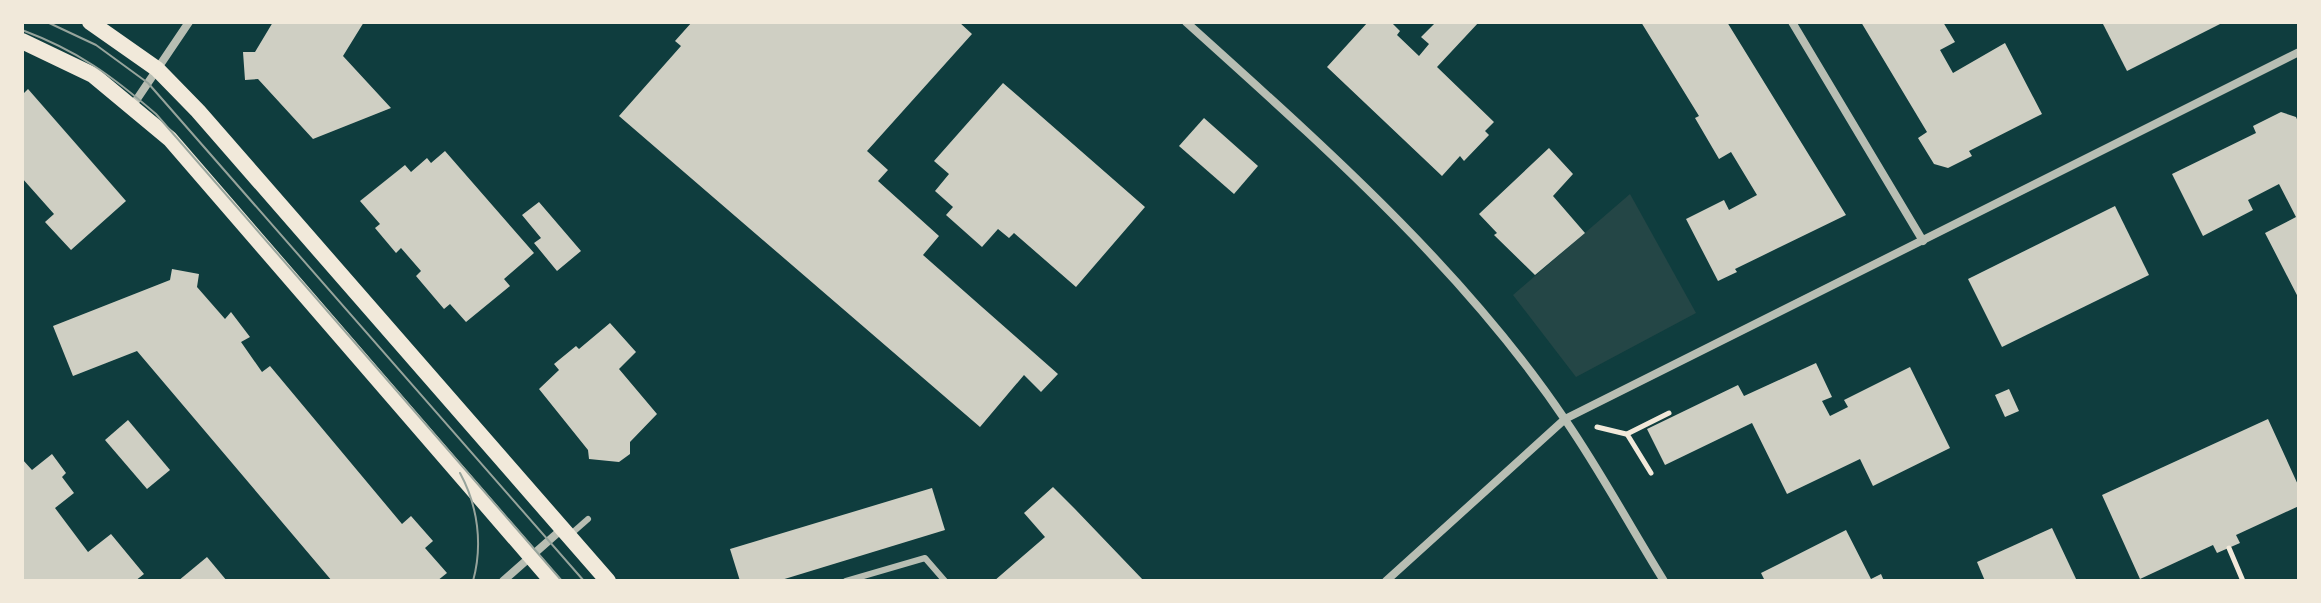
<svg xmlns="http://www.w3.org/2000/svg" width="2321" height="603" viewBox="0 0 2321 603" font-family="Literata,serif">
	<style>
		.green { fill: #244646 }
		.building { fill: #cfcfc3 }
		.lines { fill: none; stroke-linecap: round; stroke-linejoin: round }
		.path { stroke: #f1e9da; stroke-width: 5 }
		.service { stroke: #b8beb3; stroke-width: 6 }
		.minor { stroke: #b8beb3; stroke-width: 8 }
		.secondary { stroke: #f1e9da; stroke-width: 16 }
		.tram { stroke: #97a49c; stroke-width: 2 }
	</style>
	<rect width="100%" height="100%" fill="#0f3d3e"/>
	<polygon class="green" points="1630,194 1696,313 1576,377 1513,295"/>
	<g class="building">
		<polygon points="273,22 364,22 343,56 391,108 313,139 258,79 245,80 243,52 255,52"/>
		<polygon points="692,22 959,22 972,34 867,151 888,170 878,181 939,236 923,255 1058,374 1041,392 1024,375 980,427 619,116 681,46 675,41"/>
		<polygon points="1368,22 1391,22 1400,31 1397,35 1419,56 1429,44 1421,37 1436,22 1479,22 1437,67 1494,122 1485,131 1489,135 1464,161 1460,156 1442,176 1327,67"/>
		<polygon points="1641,22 1727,22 1846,215 1735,269 1737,272 1718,281 1686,219 1724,200 1729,210 1757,195 1731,152 1719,159 1695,118 1699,116"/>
		<polygon points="1861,22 1943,22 1955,42 1940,50 1953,73 2005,43 2042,114 1969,151 1972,156 1948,168 1934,164 1918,138 1927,132"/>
		<polygon points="2102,22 2224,22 2127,71"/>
		<polygon points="1003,83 1145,207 1076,287 1014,233 1009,238 998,229 982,247 946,215 953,207 935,191 949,174 934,161"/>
		<polygon points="28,89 126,201 71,250 45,222 54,214 22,178 22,95"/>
		<polygon points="2281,112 2296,117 2299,124 2299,299 2265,233 2296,217 2279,184 2248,200 2253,210 2203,236 2172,174 2256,133 2253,126"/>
		<polygon points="1204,118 1258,166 1234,194 1179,146"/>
		<polygon points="1549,148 1573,174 1553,196 1585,233 1535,275 1494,235 1497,233 1479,214"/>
		<polygon points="445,151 534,253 504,279 510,286 466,322 450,304 444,309 416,276 421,271 401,248 396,253 375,228 380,224 360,201 405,165 411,172 427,158 431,163"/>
		<polygon points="539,202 581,251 557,271 534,243 541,238 522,215"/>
		<polygon points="2115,206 2149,275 2002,347 1968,279"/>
		<polygon points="172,269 199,274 197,287 225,319 231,312 250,337 241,342 262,372 270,366 402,524 411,516 433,541 425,548 447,573 437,581 332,581 137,351 73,376 53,326 170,280"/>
		<polygon points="610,323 636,352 619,369 657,414 630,442 630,454 619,462 589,459 588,450 539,389 559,370 554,364 576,346 579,349"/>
		<polygon points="1816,363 1832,397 1822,401 1830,416 1848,407 1844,400 1910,367 1950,448 1873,486 1860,459 1787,494 1752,423 1665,465 1647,429 1738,385 1744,396"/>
		<polygon points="2009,389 2019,411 2005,417 1995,395"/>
		<polygon points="2268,419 2299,487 2299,506 2236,535 2240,543 2217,553 2213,545 2140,579 2102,495"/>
		<polygon points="128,420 170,470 147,489 105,440"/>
		<polygon points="52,454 66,473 62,477 74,493 55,508 88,552 111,534 144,574 135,581 22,581 22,459 32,470"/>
		<polygon points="1053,487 1075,509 1144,581 994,581 1045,537 1024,513"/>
		<polygon points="932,488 945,530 778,581 740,581 730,549"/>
		<polygon points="2052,528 2077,581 1985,581 1977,562"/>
		<polygon points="1846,530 1871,579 1881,574 1884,581 1765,581 1761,573"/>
		<polygon points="207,557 227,581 178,581"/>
	</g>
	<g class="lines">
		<g class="path">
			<polyline points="1597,427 1626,434"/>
			<polyline points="1651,473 1627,434 1669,413"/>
			<polyline points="2229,548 2243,581"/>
		</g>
		<g class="service">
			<polyline points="571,534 588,519"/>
			<polyline points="846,581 925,558 945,581"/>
		</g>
		<g class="minor">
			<path d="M1186,22C1320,143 1464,269 1566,421C1601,472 1631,528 1664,581"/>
			<polyline points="1792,22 1923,241"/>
			<polyline points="133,105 189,22"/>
			<polyline points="503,581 562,529"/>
			<polyline points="1386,581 1565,419 2299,52"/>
		</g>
		<g class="secondary">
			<polyline points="90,22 157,69 198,111 608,581"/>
			<polyline points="22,41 93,75 170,139 552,581"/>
		</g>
		<g class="tram">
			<polyline points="47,22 96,45 148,83 584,581"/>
			<path d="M22,30C78,51 111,75 156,114L562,581"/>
			<path d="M460,473C478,506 483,545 473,581"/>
		</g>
	</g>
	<rect width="2321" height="603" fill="none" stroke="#f1e9da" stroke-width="48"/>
</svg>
